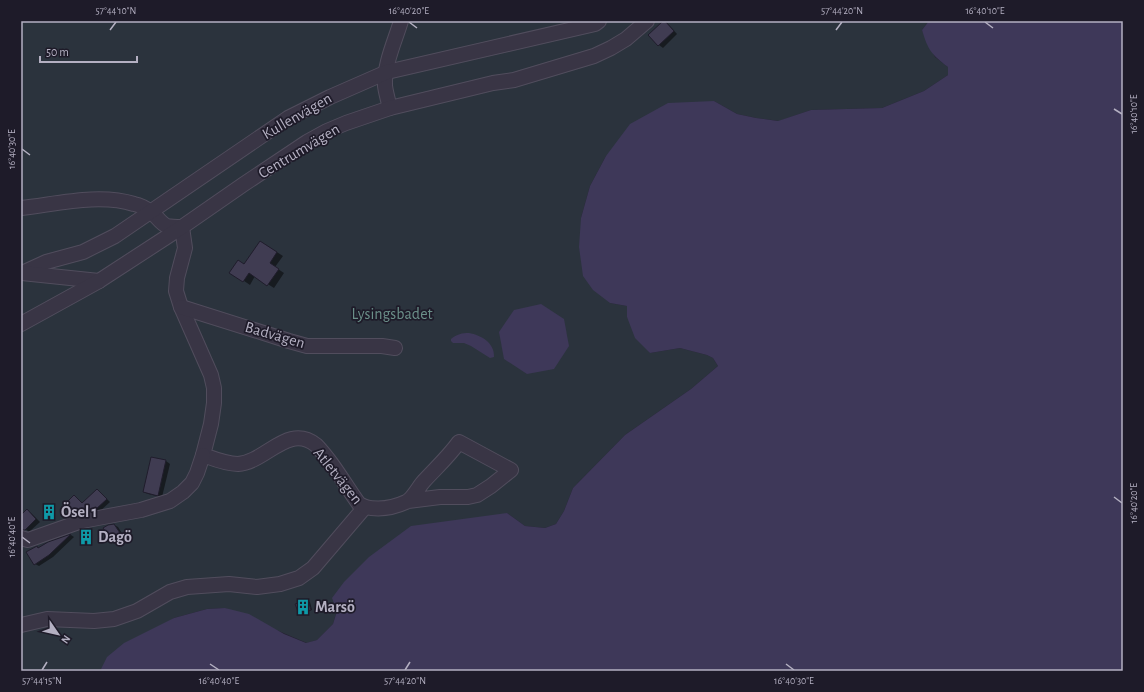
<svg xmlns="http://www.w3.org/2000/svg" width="1144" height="692" viewBox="0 0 1144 692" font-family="'Alegreya Sans',sans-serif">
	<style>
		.green { fill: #2b333d }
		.water { fill: #3e3859 }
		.shadow { fill: #0007 }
		.building { fill: #403c52; stroke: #201d2c }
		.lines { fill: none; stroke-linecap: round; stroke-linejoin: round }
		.minor-casing { stroke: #514d5d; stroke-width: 16 }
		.minor { stroke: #393545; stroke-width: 14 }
		.ticks { fill: none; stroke: #b4b0c2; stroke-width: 1.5 }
		.labels { text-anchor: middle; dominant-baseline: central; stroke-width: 3.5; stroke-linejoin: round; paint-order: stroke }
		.street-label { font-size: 16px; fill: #b4b0c2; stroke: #1e1b29 }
		.park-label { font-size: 16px; fill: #6b8f89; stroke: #1e1b29 }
		.poi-label { font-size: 16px; font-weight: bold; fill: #b4b0c2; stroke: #1e1b29; text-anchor: start }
		.neatline { fill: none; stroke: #b4b0c2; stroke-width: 1.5 }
		.ticks-label { font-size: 10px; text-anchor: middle; fill: #b4b0c2 }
	</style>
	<rect width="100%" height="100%" fill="#262234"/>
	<polygon class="green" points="21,21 929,21 922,30 935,57 948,67 948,75 924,91 882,108 811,110 779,121 756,118 737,114 714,101 606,156 590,186 581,218 610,303 627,306 627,317 650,353 680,348 707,355 713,358 718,366 691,389 625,435 573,488 564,511 556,524 545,528 525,526 507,513 337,611 333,624 317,640 307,643 225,608 207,609 174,618 101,669 102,671 21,671"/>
	<g class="water">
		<path d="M929,21H1123V671H102L101,669L107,657L124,643L174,618L207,609L225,608L249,614L284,634L306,643L317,640L333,624L337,611L332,598L344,582L369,557L411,526L507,513L525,526L545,528L556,524L564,511L573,488L625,435L691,389L718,366L713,358L707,355L680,348L650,353L635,338L627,317V306L610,303L593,290L583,276L579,247L581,218L590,186L606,156L630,124L668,103L714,101L737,114L756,118L778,121L811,110L882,108L924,91L948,75V67C931,54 928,50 922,30Z"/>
		<polygon points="541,304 564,319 569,346 554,369 527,374 504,359 499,332 514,310"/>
		<path d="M469,333C481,335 495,343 494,357L490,358L471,346L464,343H453L451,341V339C457,334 462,333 469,333Z"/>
	</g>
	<g class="shadow">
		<polygon points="664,22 668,24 677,34 663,48 659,45 649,35"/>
		<polygon points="261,242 283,256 275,267 284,273 274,288 255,276 250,285 231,272 245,265"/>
		<polygon points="151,458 166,461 170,464 162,497 148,494 144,492"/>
		<polygon points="97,490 101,493 110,502 99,512 77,517 73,515 74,496 84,504"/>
		<polygon points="27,510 31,513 40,522 29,532 21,525 21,516"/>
		<polygon points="114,525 118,527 125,538 117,543 113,541"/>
		<polygon points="71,535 74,537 53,557 39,566 35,564 37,547 40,549 49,543"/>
		<polygon points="308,601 310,602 312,610 302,614 300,614"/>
	</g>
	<g class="building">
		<polygon points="663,21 665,21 674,31 658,46 648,35"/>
		<polygon points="260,241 277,252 270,263 279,269 267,286 249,273 243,282 229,273 238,260 244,264"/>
		<polygon points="151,457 166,460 158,496 143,492"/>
		<polygon points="97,489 107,499 95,510 80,513 72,516 63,506 74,495 82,503"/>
		<polygon points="27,509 36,519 25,530 21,530 21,515"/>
		<polygon points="114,524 122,536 113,542 103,528 108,525"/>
		<polygon points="71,534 49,555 34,565 26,552 37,546 38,548 48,542"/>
		<polygon points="308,600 311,610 299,614 295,604"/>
	</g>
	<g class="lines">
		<defs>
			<g id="minor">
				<path d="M390,108C388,100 386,93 385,86C384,64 395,41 401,21"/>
				<path d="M21,208C57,204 99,193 134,204C139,205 147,209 151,212C157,216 160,223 167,226C171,227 178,227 182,227L185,248L177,278L176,291L181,307L211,375L214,388V403L211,424L203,455C214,459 226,464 238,464C266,462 288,423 316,445C320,449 324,454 328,459C339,473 348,489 359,504L365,507L313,568L299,578L280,584L257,587L229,584L187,587L170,592L137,611L114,619L94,621L47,619L21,625"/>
				<polyline points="22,273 46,262 83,252 115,236 288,118 330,97 387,72 595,24 599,21"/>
				<polyline points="22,273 99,281"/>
				<polyline points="181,307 289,341 307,346 382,346 395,348"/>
				<polyline points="21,324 99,281 182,227 244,184 307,142 327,131 346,123 390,108 493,83 514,80 594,56 611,48 626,39 647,21"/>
				<path d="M365,507C379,510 393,508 406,502C413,499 419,486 424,481C436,468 449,456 459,442L511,470L491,486L477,495L468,497H440L408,501"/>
				<polyline points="21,538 28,540 82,521 141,510 170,501 183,492 192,483 197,473 203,455"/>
			</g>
		</defs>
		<use href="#minor" class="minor-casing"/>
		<use href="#minor" class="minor"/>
	</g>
	<path class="ticks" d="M409,22L417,28M985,22L993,28M110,30L116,22M836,30L842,22M1114,109L1122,114M22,149L30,155M1114,497L1122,503M22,537L30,543M210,664L219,670M786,664L794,670M42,670L47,662M405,670L410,662"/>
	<defs>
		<symbol id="building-bare" viewBox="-9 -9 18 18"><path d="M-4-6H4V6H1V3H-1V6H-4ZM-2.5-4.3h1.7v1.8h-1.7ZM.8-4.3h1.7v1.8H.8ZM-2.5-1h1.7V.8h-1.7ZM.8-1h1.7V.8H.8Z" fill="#0f9aa8" stroke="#1e1b29" stroke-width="2.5" paint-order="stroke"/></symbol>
	</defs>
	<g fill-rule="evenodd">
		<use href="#building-bare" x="38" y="501" width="22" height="22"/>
		<use href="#building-bare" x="75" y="526" width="22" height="22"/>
		<use href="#building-bare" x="292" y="596" width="22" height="22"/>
	</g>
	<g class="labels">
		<g class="street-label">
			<text transform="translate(297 116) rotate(-30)">Kullenvägen</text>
			<text transform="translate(299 151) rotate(-31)">Centrumvägen</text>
			<text transform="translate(275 335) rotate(16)">Badvägen</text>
			<text transform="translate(338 476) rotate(51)">Atletvägen</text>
		</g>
		<g class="park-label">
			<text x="392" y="314">Lysingsbadet</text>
		</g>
		<g class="poi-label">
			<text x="61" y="512">Ösel 1</text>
			<text x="98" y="537">Dagö</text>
			<text x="315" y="607">Marsö</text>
		</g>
	</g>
	<rect width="1144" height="692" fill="none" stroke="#1e1b29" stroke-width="44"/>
	<g transform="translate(58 634) rotate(124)" stroke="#1e1b29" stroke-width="3" paint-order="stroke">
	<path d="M0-3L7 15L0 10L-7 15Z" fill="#b4b0c2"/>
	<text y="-6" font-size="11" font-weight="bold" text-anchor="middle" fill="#b4b0c2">N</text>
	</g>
	<path d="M40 56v6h97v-6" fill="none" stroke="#b4b0c2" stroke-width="2"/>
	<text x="46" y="56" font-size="12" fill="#b4b0c2" stroke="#1e1b29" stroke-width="3" paint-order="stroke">50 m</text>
	<rect x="22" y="22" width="1100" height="648" class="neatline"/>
	<g class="ticks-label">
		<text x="116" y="14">57°44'10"N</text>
		<text x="409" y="14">16°40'20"E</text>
		<text x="842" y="14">57°44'20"N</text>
		<text x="985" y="14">16°40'10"E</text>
		<text transform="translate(1133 114) rotate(-90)" y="4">16°40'10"E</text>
		<text transform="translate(11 149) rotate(-90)" y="4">16°40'30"E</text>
		<text transform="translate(1133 503) rotate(-90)" y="4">16°40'20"E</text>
		<text transform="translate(11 537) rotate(-90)" y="4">16°40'40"E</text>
		<text x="42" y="684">57°44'15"N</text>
		<text x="219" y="684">16°40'40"E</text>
		<text x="405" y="684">57°44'20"N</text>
		<text x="794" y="684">16°40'30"E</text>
	</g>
</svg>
